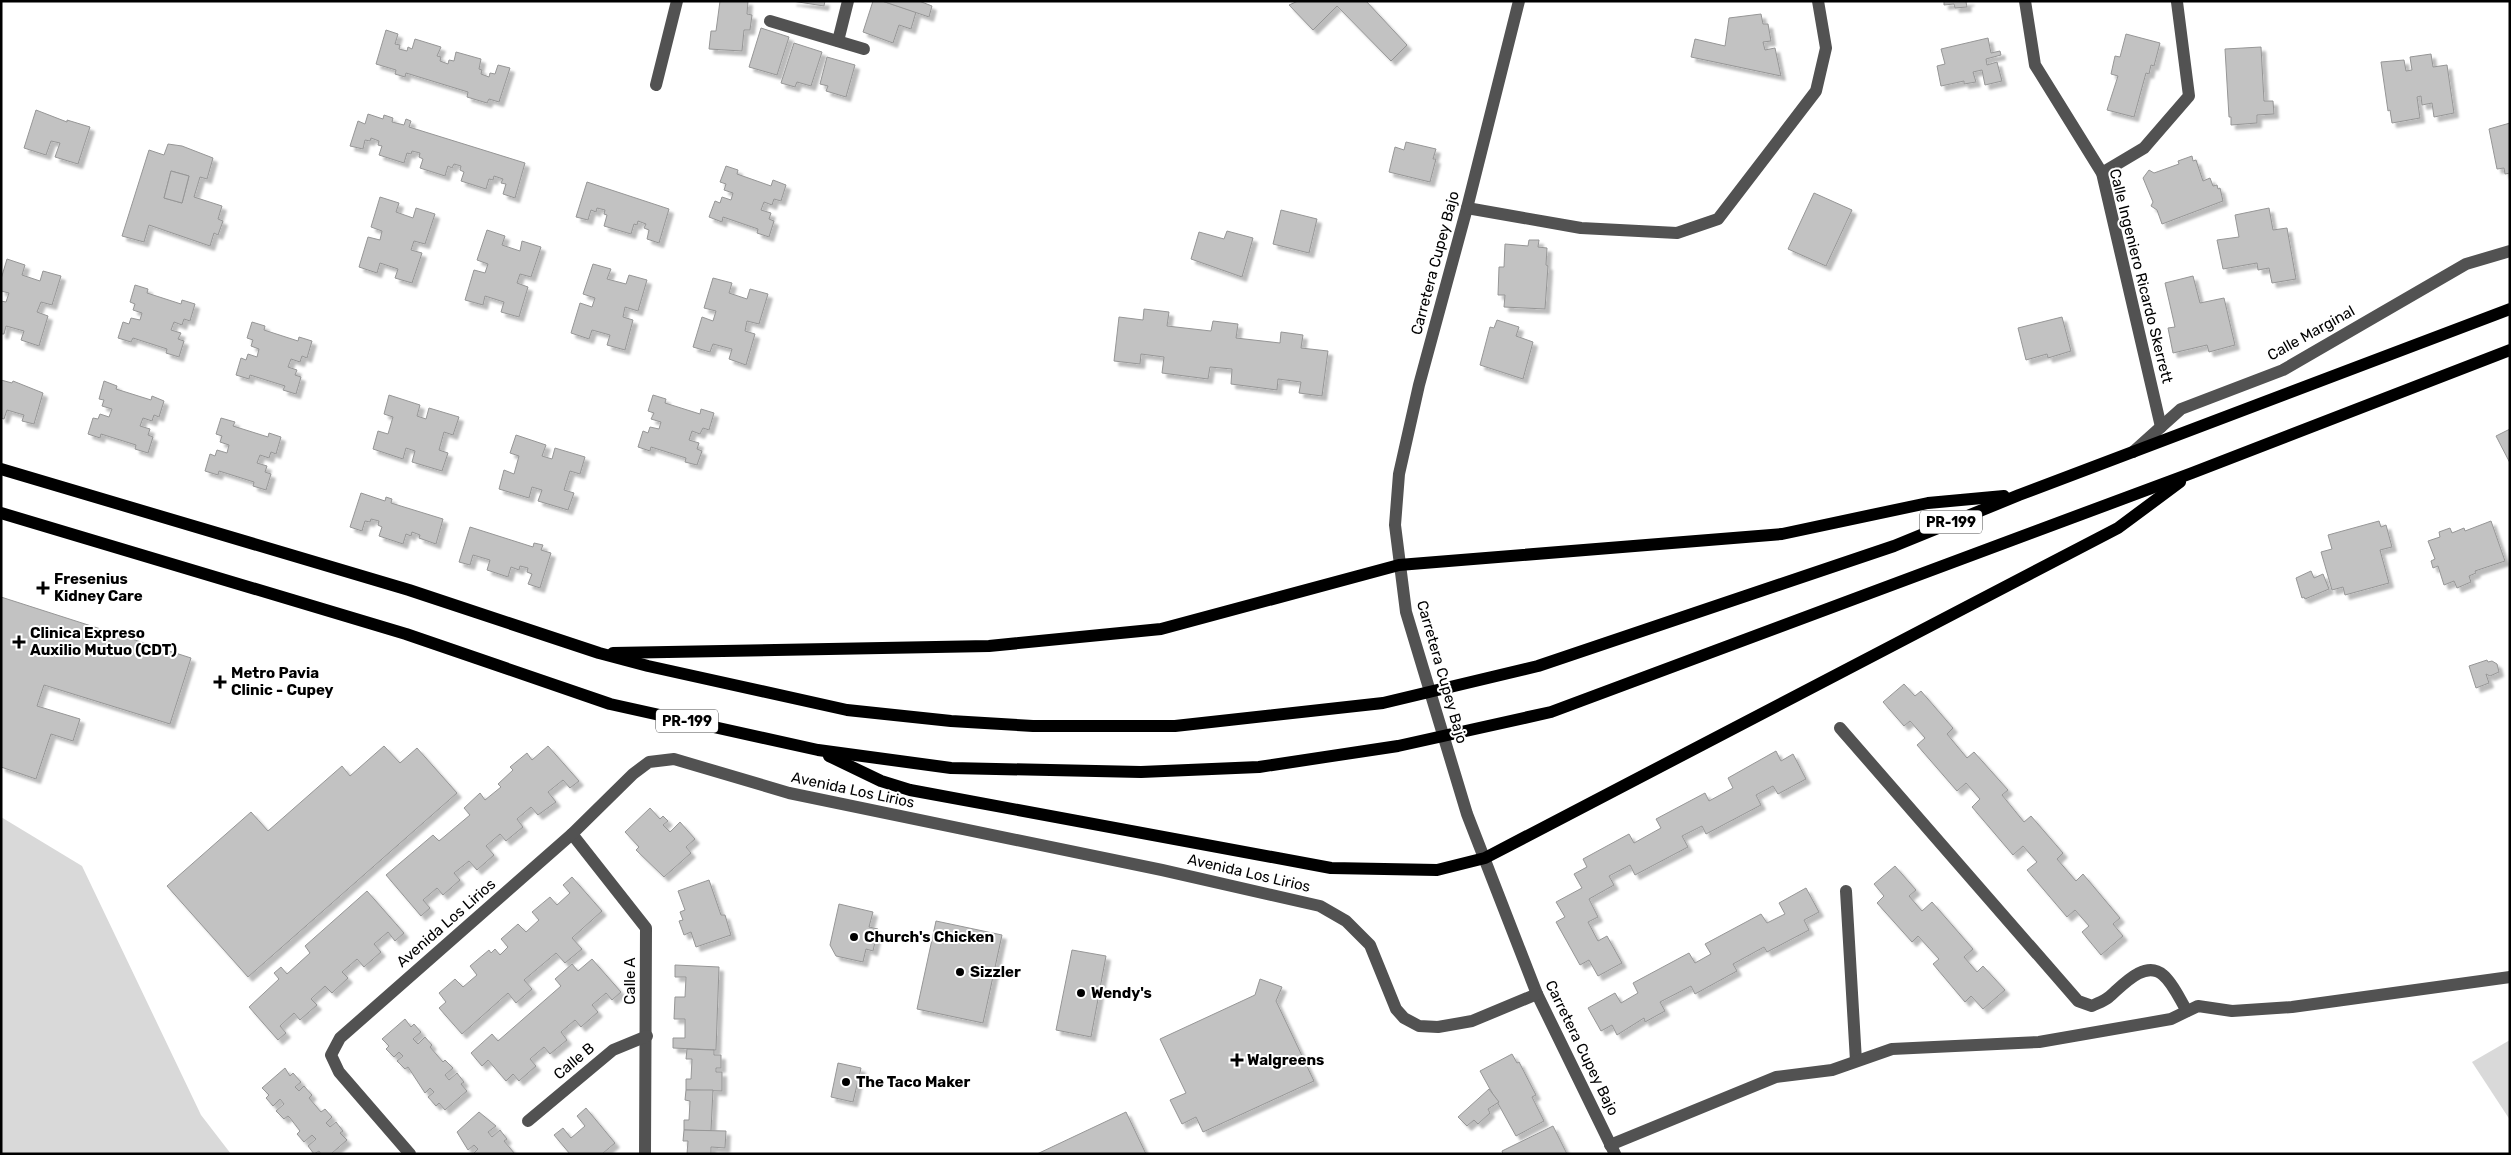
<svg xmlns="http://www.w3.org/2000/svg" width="2511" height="1155" viewBox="0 0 2511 1155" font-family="Rubik,sans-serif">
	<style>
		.green { fill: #d9d9d9 }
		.building { fill: #c2c2c2; stroke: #969696; fill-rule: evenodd; filter: url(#shadow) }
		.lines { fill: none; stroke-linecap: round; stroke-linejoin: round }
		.minor { stroke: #525252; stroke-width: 12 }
		.major { stroke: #000; stroke-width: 12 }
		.poi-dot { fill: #000; stroke: #fff; stroke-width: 2 }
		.labels { text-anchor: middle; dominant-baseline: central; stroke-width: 4; stroke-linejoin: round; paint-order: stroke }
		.shield { fill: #fff; stroke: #4c4c4c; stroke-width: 1 }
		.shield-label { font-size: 14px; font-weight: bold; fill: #000 }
		.street-label { font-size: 15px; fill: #000; stroke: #fff }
		.poi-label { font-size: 15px; font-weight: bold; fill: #000; stroke: #fff; text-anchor: start }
	</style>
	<defs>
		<filter id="shadow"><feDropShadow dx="4.5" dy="4.5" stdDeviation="1" flood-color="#0004"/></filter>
	</defs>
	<rect width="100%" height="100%" fill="#fff"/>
	<g class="green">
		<polygon points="1,817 82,866 201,1115 231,1154 1,1154"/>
		<polygon points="2510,1040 2510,1120 2472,1062"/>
	</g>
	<g class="building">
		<polygon points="720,1 748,1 747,14 752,15 750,30 744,30 742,51 709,49 711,31 716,31"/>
		<polygon points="792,1 825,1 824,6"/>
		<polygon points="873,1 882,1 916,12 911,29 899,25 893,43 863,32"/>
		<polygon points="882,1 919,1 932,6 929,17"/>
		<polygon points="1298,1 1366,1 1407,45 1391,61 1337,6 1313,30 1289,5"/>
		<polygon points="1944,1 1970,1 1966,2 1967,7 1955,8 1954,4 1944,5"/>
		<polygon points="1761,14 1763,24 1768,24 1771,41 1763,42 1765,50 1775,48 1781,76 1691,57 1695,39 1725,46 1729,18"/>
		<polygon points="761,28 789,37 777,75 749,67"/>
		<polygon points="386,30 398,34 395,44 400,45 399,49 407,51 408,47 412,49 415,39 441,47 437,56 441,57 440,61 448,64 449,60 454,61 456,52 481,59 479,69 482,70 481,74 489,77 490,73 495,74 498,65 510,68 499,102 489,99 487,103 467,97 468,92 406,73 405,77 395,74 396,70 376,64"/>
		<polygon points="2126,34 2160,43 2154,66 2151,65 2149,74 2146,73 2134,117 2107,110 2118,76 2111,74 2115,56 2120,57"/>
		<polygon points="1988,38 1991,53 2000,51 2001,55 1986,59 1987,65 1997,62 2002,81 1985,85 1982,70 1973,72 1976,82 1964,84 1964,81 1941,86 1937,66 1945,64 1941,49"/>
		<polygon points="794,43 822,52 811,86 797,82 795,87 781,83"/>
		<polygon points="2261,47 2264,101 2273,101 2274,114 2257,115 2257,123 2231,125 2231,117 2229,117 2225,49"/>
		<polygon points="2431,54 2433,67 2447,65 2454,113 2434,117 2432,103 2422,105 2421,96 2417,97 2420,118 2392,123 2390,110 2388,111 2381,62 2404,60 2406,71 2412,70 2410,57"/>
		<polygon points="827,57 855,65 846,97 826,91 828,86 820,84"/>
		<polygon points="36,110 67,122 67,120 90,127 78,164 55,157 60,143 51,141 46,155 24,148"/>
		<polygon points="368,114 383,119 384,115 393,118 392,122 404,125 406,119 411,121 409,127 525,163 515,198 503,194 506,184 501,183 503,179 494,176 493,180 489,179 486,189 461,181 464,172 460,170 461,166 454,164 452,168 448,166 445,176 420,168 423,159 419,157 420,153 412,151 411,154 407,153 404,163 379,155 382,146 378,145 379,141 371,138 370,141 365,140 363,149 350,146 358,121 365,124"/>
		<polygon points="2510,123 2510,173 2505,174 2504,168 2497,169 2489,129"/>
		<polygon points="1406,142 1436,149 1433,159 1436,159 1430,182 1389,172 1395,147 1404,150"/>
		<path d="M168,144L182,146L213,158L207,179L200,177L194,197L222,206L218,219L223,221L218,235L214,233L210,246L149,225L144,242L122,236L149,150L164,155ZM171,171L189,176L182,203L164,198Z"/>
		<polygon points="2192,156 2193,161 2196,160 2203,181 2210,178 2213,186 2217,185 2218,189 2220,188 2223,201 2162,224 2157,210 2151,206 2153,202 2143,178 2149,170 2154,173 2179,164 2178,161"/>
		<polygon points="726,166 738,170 737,174 771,186 773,180 786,185 781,201 774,199 772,205 764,202 761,210 771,213 769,219 774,221 769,237 757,233 758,229 723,217 722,222 709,217 715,201 720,203 722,197 731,200 733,193 724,190 726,184 720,182"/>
		<polygon points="171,171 189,176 182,203 164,198"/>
		<polygon points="587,182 669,209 659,243 647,239 649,230 644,228 646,224 638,221 637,225 634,224 631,234 604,226 607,215 604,214 605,210 597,208 596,212 591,210 588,220 576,217"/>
		<polygon points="1814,193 1852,210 1826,266 1788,249"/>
		<polygon points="380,197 399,203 396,212 413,218 416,208 435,214 425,244 414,241 411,250 422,253 412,283 395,278 398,269 380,263 377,273 359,267 368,237 380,240 382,231 371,227"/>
		<polygon points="2269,208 2273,230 2287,228 2296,279 2272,283 2269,268 2258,270 2257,263 2223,269 2217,240 2239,237 2235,215"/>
		<polygon points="1281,210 1317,219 1309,253 1273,244"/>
		<polygon points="487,230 505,236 502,245 520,251 522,241 541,247 531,277 520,274 517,283 528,287 519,317 501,312 504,302 485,296 483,305 465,300 474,270 485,273 488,264 477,260"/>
		<polygon points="1227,231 1253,238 1242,277 1191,259 1199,232 1224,239"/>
		<polygon points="1529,240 1539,240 1538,247 1547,248 1546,265 1548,266 1545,309 1504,307 1505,295 1498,295 1499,267 1504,267 1505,244 1528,246"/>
		<polygon points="7,259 25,265 22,275 40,281 43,271 61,276 52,305 41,302 37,312 48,316 39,346 21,340 24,331 6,326 4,334 1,334 1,301 6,302 9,293 1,291 1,279"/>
		<polygon points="593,264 611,269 607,279 626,284 629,275 647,280 638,311 625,307 623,317 633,320 625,350 607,345 610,335 592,330 589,339 571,333 580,303 592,307 595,298 583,294"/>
		<polygon points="2193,276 2200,303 2224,298 2235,345 2209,352 2207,345 2173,353 2168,328 2175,327 2165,283"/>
		<polygon points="713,278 732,283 729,293 747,299 750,289 768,294 759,324 747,321 745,331 755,334 746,365 729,359 732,349 713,344 710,352 693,347 702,317 713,321 716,311 704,308"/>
		<polygon points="135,285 148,289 147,293 181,304 182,300 195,304 190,321 184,319 182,325 174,322 171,330 181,333 178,339 184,341 179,357 166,353 167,349 133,338 131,342 118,338 123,322 129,324 131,318 140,320 142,313 133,310 135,304 130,302"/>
		<polygon points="1144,309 1169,312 1167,326 1211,331 1213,321 1238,324 1236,338 1280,343 1281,332 1303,335 1301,348 1328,351 1322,396 1299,393 1301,382 1278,379 1277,390 1231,384 1232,369 1210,367 1208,379 1162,373 1164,357 1141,354 1140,364 1114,361 1119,317 1143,320"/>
		<polygon points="2062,317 2071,351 2048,358 2047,354 2026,360 2018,328"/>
		<polygon points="1497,320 1519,327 1516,336 1533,342 1523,379 1480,365 1490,327 1494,328"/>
		<polygon points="252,322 265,326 264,330 298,341 299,337 312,341 307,358 302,356 300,362 291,359 288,367 297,370 295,375 301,377 296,394 283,390 285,386 250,375 249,379 236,375 241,358 246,360 248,354 257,357 259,349 251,346 253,340 247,338"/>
		<polygon points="1,380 12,383 13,381 43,393 34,424 22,421 24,415 7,410 4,419 1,418"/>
		<polygon points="104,381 117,386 116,389 151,400 152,396 164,401 159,417 154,415 152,421 143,418 140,426 150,429 148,435 153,437 148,453 135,449 136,445 101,434 100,438 88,434 93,418 98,419 100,414 109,417 112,409 102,406 104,400 99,399"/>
		<polygon points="389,395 420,405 417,416 426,419 429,408 459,417 453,435 444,432 439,450 448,453 442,471 412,462 415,451 406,448 403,459 373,449 378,431 388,434 393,417 384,414"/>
		<polygon points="653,395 666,399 665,403 700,414 701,409 714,413 709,430 703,428 700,434 692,431 689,440 699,443 697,449 702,451 697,465 685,462 686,458 651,447 650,451 638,447 643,431 648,433 650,427 659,429 661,422 651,419 654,413 648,411"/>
		<polygon points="221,418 235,422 233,426 268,437 269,433 281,437 276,454 271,452 269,458 260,455 257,463 267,466 265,472 271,474 266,490 253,486 254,482 219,471 218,475 205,471 210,454 215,456 217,450 227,453 229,445 220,442 222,436 216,434"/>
		<polygon points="2510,429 2510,463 2496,436"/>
		<polygon points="516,435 546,445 542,456 552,459 555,448 585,457 580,474 570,471 564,490 574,493 568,510 538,501 542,490 532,487 529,498 499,489 504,470 514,474 519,456 510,453"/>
		<polygon points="361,493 385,501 386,497 392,499 391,503 443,519 436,544 419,538 420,535 412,532 411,536 406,534 403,544 379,536 382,527 378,525 379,521 371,519 370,522 365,521 362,531 350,527"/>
		<polygon points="2379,521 2381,527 2386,525 2392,547 2380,550 2389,583 2345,595 2343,587 2332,590 2321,552 2332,549 2328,535"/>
		<polygon points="2491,521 2505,561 2475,571 2476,573 2469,576 2471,582 2457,588 2454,581 2444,585 2438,566 2433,568 2431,561 2435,559 2428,541 2440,537 2439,532 2450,528 2452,533 2464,528 2465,531"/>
		<polygon points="470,527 533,547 534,543 543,545 541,550 551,553 540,588 528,584 532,574 527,572 528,568 520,566 519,570 511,567 508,577 487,570 490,560 473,555 470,565 459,562"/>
		<polygon points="2311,571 2314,578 2323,574 2329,589 2305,599 2304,597 2302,598 2296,578"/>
		<polygon points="1,597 191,658 170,724 44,685 37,706 80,719 73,741 51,734 36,779 1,767"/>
		<polygon points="2487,660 2488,662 2492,661 2497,664 2499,672 2490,676 2486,674 2489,683 2476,688 2469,666"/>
		<polygon points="1904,684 1915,696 1921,691 1953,728 1947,734 1967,758 1974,752 2008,790 2002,795 2024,822 2031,816 2063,853 2057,859 2076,881 2083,874 2120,918 2113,924 2123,936 2101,955 2082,932 2089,926 2075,910 2067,917 2027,870 2037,862 2023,846 2013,855 1972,807 1980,799 1966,783 1957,791 1917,745 1925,738 1910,721 1904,726 1883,702"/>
		<polygon points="384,746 400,763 417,748 457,793 248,977 167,886 251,812 268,831 342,766 350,776"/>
		<polygon points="548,746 579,781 570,788 563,780 548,792 556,802 538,815 531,807 517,819 523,827 506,841 500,834 486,846 494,855 477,870 469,861 454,873 460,880 443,895 437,888 423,900 430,908 421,916 386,875 433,835 439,841 470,815 464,808 480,793 485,800 501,787 498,784 513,770 510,767 527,753 532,760"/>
		<polygon points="1776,751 1781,761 1793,754 1806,779 1778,794 1773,786 1756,795 1761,805 1706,834 1702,826 1682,836 1688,847 1635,875 1630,865 1609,876 1614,885 1589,899 1598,917 1588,922 1598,941 1607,936 1622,963 1598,976 1589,960 1580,965 1556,922 1565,917 1556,902 1582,888 1574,874 1587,867 1583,859 1629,834 1634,843 1661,828 1656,819 1705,793 1709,801 1733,788 1728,778"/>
		<polygon points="650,808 660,819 663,816 668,821 663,825 670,832 680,822 695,839 686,847 691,853 664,877 636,850 639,847 625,832"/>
		<polygon points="1895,866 1916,890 1909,896 1922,911 1932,902 1973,949 1964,957 1977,972 1983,966 2005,990 1983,1009 1971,996 1965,1002 1933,964 1939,959 1918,936 1912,942 1877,903 1884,896 1874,884"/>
		<polygon points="572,877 602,911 572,938 582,949 565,963 556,953 524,980 532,989 516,1003 508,993 462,1034 439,1008 446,1002 439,993 455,979 463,987 477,975 470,966 489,950 491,953 495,949 500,955 508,947 501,939 518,924 526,932 539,920 532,912 550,897 557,905 570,893 563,885"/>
		<polygon points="709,880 721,915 725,915 731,935 696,947 691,932 684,935 679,921 683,920 680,912 685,910 678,891"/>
		<polygon points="1806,888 1819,912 1804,920 1809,930 1767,952 1764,947 1733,964 1737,971 1695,994 1691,986 1660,1002 1665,1011 1645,1022 1644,1018 1617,1035 1612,1025 1601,1031 1588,1008 1615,993 1621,1003 1638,993 1633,983 1689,953 1695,963 1711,954 1705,944 1761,914 1767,923 1785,914 1779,903"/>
		<polygon points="367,891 404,933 395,941 388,932 374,944 381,952 364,967 357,959 342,972 348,978 332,993 325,986 311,999 317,1005 300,1020 294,1013 280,1026 286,1033 278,1040 249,1007 279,979 274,973 281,967 287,974 310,953 305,946"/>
		<polygon points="839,904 873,912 869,927 878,929 873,951 866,949 863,962 836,956 830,945"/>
		<polygon points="936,921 1002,935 983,1023 917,1009"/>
		<polygon points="1072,950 1106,956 1091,1037 1056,1030"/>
		<polygon points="592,959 621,992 612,1000 606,993 592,1005 598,1012 581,1027 575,1020 561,1032 567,1040 550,1054 544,1047 530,1059 536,1066 519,1081 513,1074 506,1081 488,1060 482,1066 471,1053 492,1034 498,1041 561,986 555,979 572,964 578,971"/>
		<polygon points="675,965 719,967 716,1050 673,1048 673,1038 685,1038 685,1019 674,1019 675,997 685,997 686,977 675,977"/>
		<polygon points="1260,979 1282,987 1276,1001 1314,1081 1203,1132 1196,1117 1182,1124 1170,1100 1186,1093 1160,1039 1255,995"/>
		<polygon points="405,1019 411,1027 414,1024 421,1032 413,1039 418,1044 425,1037 432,1045 430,1047 443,1062 445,1060 453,1068 445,1075 449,1080 457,1073 464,1082 461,1084 467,1091 445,1110 439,1103 436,1106 428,1097 434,1092 430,1088 425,1093 408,1067 405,1069 397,1061 403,1056 399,1052 394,1057 386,1049 389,1046 382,1039"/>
		<polygon points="687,1049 714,1050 714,1055 721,1055 721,1068 716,1068 716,1072 722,1072 722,1091 686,1090 686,1079 691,1079 692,1059 686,1059"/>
		<polygon points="1512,1054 1517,1063 1519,1062 1536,1095 1532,1097 1544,1121 1516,1136 1480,1071"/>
		<polygon points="838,1063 861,1068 853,1102 831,1097"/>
		<polygon points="285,1068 290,1076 293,1073 301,1082 295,1087 299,1091 304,1086 312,1095 309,1098 321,1112 325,1109 332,1117 326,1123 330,1127 336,1122 343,1131 340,1133 347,1140 331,1154 321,1154 319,1151 314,1154 308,1146 316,1139 312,1135 304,1142 297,1134 300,1131 290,1118 288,1116 284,1119 276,1111 284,1104 280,1099 273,1106 266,1098 269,1095 262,1088"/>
		<polygon points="1489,1089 1499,1102 1488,1109 1490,1113 1478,1124 1474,1120 1467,1126 1458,1117"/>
		<polygon points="686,1090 713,1090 711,1131 684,1130 684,1120 689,1120 690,1101 685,1100"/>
		<polygon points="586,1108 615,1143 602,1154 570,1154 554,1135 563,1128 571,1138 585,1126 577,1116"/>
		<polygon points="479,1112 496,1126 488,1132 492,1137 500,1130 507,1139 504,1141 515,1154 473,1154 478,1149 474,1145 468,1150 457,1132"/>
		<polygon points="1126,1112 1146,1154 1037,1154"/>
		<polygon points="1553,1126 1567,1154 1503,1154 1502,1151"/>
		<polygon points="684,1130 726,1131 725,1148 711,1147 711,1154 687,1154 688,1141 683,1141"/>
	</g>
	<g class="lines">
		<g class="minor">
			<polyline points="1519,1 1467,208 1419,385 1399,474 1395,525 1406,612 1467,814 1537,994 1615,1154"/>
			<polyline points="2025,1 2035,65 2102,173 2161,427"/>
			<polyline points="770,21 864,49"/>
			<polyline points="838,41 848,1"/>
			<polyline points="656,85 677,1"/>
			<polyline points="2102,173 2144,148 2189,96 2177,2"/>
			<polyline points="1467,208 1581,228 1677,233 1718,219 1816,91 1826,48 1818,1"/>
			<polyline points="2133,452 2181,409 2283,370 2466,264 2510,251"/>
			<path d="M1840,728L2078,1001L2092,1006C2098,1003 2104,1001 2109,997C2122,986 2145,959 2163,975C2173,983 2180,1000 2187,1011"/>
			<polyline points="572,834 646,928 645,1154"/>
			<polyline points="1846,891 1856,1061"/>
			<polyline points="528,1121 613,1050 647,1036"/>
			<polyline points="1610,1145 1776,1077 1832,1070 1892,1049 2039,1042 2171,1019 2198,1006 2232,1011 2292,1007 2510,977"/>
			<polyline points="410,1154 339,1072 331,1055 340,1038 572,834 633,774 649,762 674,759 789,793 1162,870 1320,906 1346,921 1370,945 1396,1009 1404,1018 1419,1026 1438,1027 1472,1021 1537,994"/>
		</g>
		<g class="major">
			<polyline points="1,469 409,590 599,653 648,666 847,710 951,721 1033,726 1175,726 1383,703 1538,666 1894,546 2019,495 2510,309"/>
			<polyline points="1,513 406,634 610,704 818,750 951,768 1141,772 1259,767 1398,746 1551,712 2192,473 2510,350"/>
			<polyline points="613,653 989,646 1161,629 1399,565 1782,534 1928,503 2004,496"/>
			<polyline points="829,756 881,781 910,790 1331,868 1437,870 1485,858 2118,528 2180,482"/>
		</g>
	</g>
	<g class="poi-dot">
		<path d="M40.5 580.5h5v5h5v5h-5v5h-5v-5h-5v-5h5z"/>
		<path d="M16.5 634.5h5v5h5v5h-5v5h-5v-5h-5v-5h5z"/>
		<path d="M217.5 674.5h5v5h5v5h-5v5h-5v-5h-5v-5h5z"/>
		<circle cx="854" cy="937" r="5"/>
		<circle cx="960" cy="972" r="5"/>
		<circle cx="1081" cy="993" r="5"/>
		<path d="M1234.5 1052.5h5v5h5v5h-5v5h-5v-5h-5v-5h5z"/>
		<circle cx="846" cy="1082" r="5"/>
	</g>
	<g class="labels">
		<g class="shield">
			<rect x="1920" y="510.5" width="62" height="23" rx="4"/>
			<rect x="656" y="709.5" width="62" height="23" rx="4"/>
		</g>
		<g class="shield-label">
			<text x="1951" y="522">PR-199</text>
			<text x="687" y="721">PR-199</text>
		</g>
		<g class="street-label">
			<text transform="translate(1435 263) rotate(-75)">Carretera Cupey Bajo</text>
			<text transform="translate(2141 276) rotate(76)">Calle Ingeniero Ricardo Skerrett</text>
			<text transform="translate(2311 333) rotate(-29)">Calle Marginal</text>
			<text transform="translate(1442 672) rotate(74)">Carretera Cupey Bajo</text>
			<text transform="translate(853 790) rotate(12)">Avenida Los Lirios</text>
			<text transform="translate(1249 873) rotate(13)">Avenida Los Lirios</text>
			<text transform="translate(446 923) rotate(-41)">Avenida Los Lirios</text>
			<text transform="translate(630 981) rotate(-90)">Calle A</text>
			<text transform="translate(1582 1048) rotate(64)">Carretera Cupey Bajo</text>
			<text transform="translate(574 1061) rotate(-40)">Calle B</text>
		</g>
		<g class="poi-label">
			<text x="54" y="579">Fresenius<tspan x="54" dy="17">Kidney Care</tspan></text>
			<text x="30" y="633">Clinica Expreso<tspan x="30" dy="17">Auxilio Mutuo (CDT)</tspan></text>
			<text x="231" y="673">Metro Pavia<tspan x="231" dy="17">Clinic - Cupey</tspan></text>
			<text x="864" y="937">Church's Chicken</text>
			<text x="970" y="972">Sizzler</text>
			<text x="1091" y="993">Wendy's</text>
			<text x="1247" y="1060">Walgreens</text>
			<text x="856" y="1082">The Taco Maker</text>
		</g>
	</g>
	<rect width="2511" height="1155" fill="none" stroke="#000000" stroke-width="5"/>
</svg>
